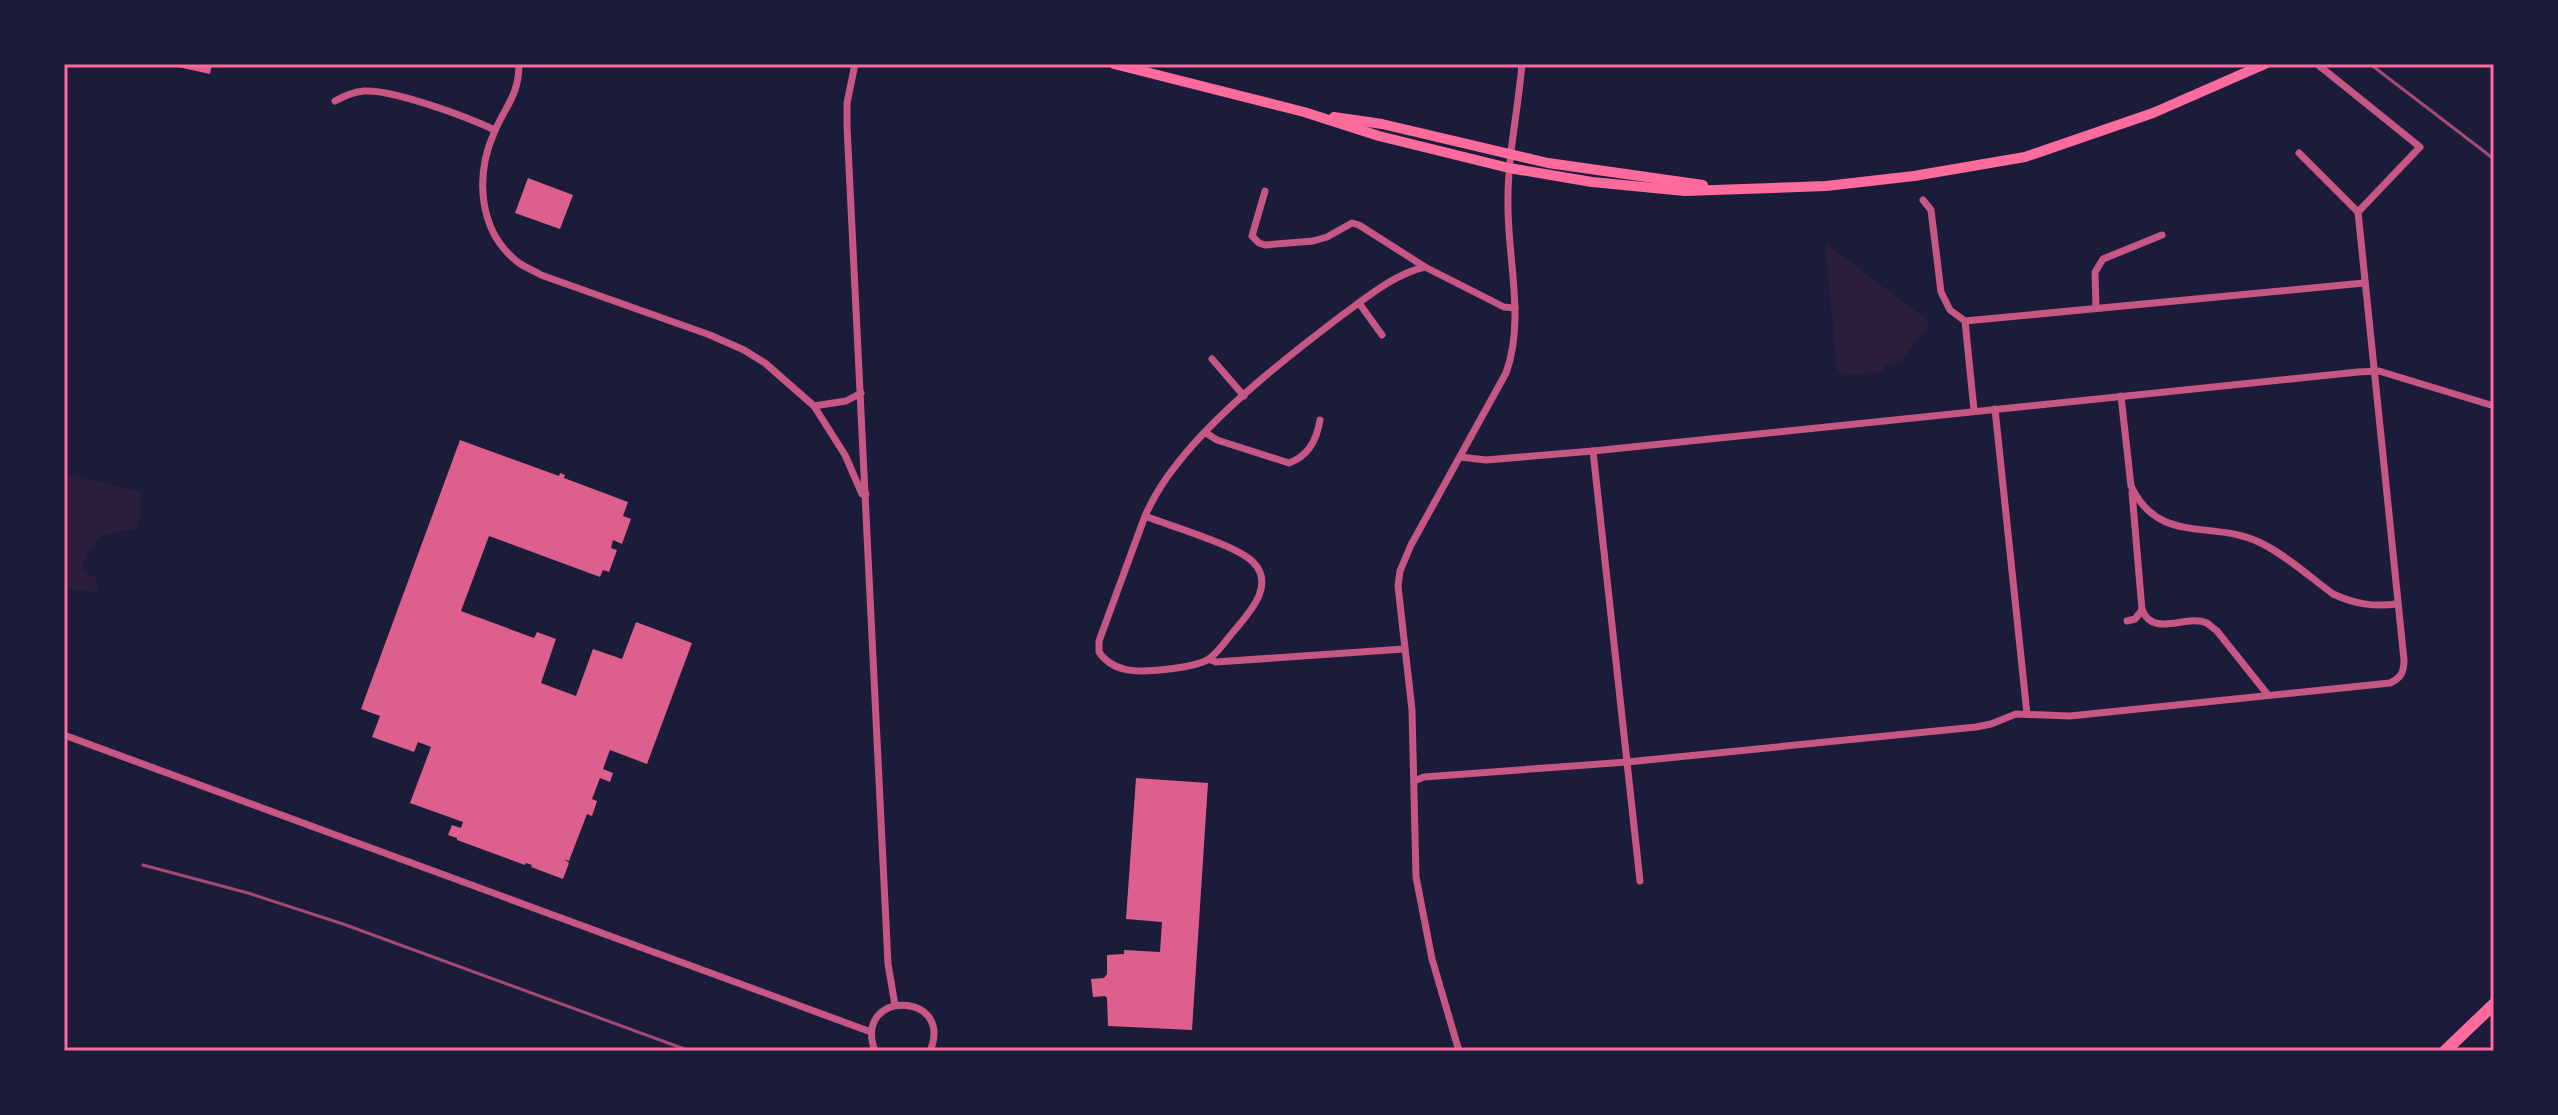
<svg xmlns="http://www.w3.org/2000/svg" width="2558" height="1115" viewBox="0 0 2558 1115" font-family="'Fira Sans Condensed',sans-serif">
	<style>
		.green { fill: #2a1e3b }
		.building { fill: #dd5f8e }
		.lines { fill: none; stroke-linecap: round; stroke-linejoin: round }
		.minor { stroke: #c65784; stroke-width: 7 }
		.primary { stroke: #ff6b9d; stroke-width: 10 }
		.motorway { stroke: #ff6b9d; stroke-width: 12 }
		.rail { stroke: #a44b75; stroke-width: 3 }
		.neatline { fill: none; stroke: #ff6b9d; stroke-width: 3 }
	</style>
	<rect width="100%" height="100%" fill="#1b1b3a"/>
	<g class="green">
		<polygon points="1825,243 1930,322 1902,361 1883,365 1883,371 1844,376 1837,370"/>
		<path d="M64,474L140,492L141,517L136,529C104,533 94,534 82,566L87,575L95,577L99,589L93,592L64,588Z"/>
	</g>
	<g class="building">
		<polygon points="164,64 212,64 210,74"/>
		<polygon points="528,178 573,195 560,229 515,213"/>
		<polygon points="460,440 559,476 560,473 565,475 564,478 628,502 623,516 631,519 622,544 613,540 611,548 617,550 609,572 603,570 600,577 489,536 461,611 534,638 537,632 556,639 541,683 576,696 593,649 622,659 636,622 692,643 647,764 610,750 603,769 613,773 610,782 600,778 592,799 597,801 592,816 587,814 569,861 564,859 569,863 563,879 531,867 532,865 526,863 525,865 457,840 457,838 448,835 452,825 461,828 463,822 410,803 431,747 418,742 414,752 372,737 380,716 361,709"/>
		<polygon points="1136,778 1208,783 1192,1030 1108,1026 1107,998 1105,996 1093,997 1091,979 1104,978 1107,974 1107,955 1124,954 1124,950 1160,952 1162,922 1126,919"/>
	</g>
	<g class="lines">
		<g class="minor">
			<path d="M519,64C519,96 505,106 494,133C475,176 478,232 519,263C525,267 534,271 541,275L710,335L744,350L765,363L814,406L845,455L862,494H866"/>
			<polyline points="855,64 847,103 847,126 888,964 895,1005"/>
			<path d="M335,101C344,96 353,92 364,91C393,89 467,117 495,130"/>
			<polyline points="2299,153 2358,212"/>
			<polyline points="1265,191 1252,236 1259,243 1265,245 1313,241 1327,237 1352,223 1359,225 1425,267 1504,307 1515,308"/>
			<polyline points="1923,200 1931,210 1941,292 1950,310 1965,321 2364,283"/>
			<polyline points="1359,303 1382,335"/>
			<polyline points="2096,308 2095,272 2103,259 2162,235"/>
			<polyline points="1965,321 1974,410"/>
			<polyline points="1212,359 1244,396"/>
			<path d="M2121,396L2131,486C2159,546 2213,519 2261,543C2287,556 2310,577 2333,594C2355,604 2373,607 2397,604"/>
			<polyline points="814,406 846,401 861,393"/>
			<polyline points="1995,409 2027,714"/>
			<path d="M1206,433L1217,440L1289,463C1309,456 1317,439 1320,420"/>
			<polyline points="1593,451 1640,881"/>
			<polyline points="1460,457 1486,460 1593,451 2358,372 2379,371 2494,406"/>
			<path d="M2132,492L2142,610C2154,638 2185,614 2207,623C2208,624 2216,630 2217,631L2268,695"/>
			<path d="M1145,516C1170,526 1236,545 1253,562C1276,585 1249,613 1234,631C1226,640 1219,652 1209,659C1195,668 1140,674 1124,669C1114,667 1104,660 1099,652V641L1145,516C1153,498 1164,480 1177,464C1218,411 1287,357 1341,316C1366,298 1394,274 1425,267"/>
			<polyline points="2127,621 2135,619 2142,610"/>
			<polyline points="1209,659 1216,662 1404,649"/>
			<polyline points="64,735 871,1032"/>
			<path d="M1414,781L1424,777L1627,762L1976,727L1991,724L2016,714L2070,716L2390,683C2401,678 2404,672 2404,660L2358,212L2420,147L2317,64"/>
			<path d="M875,1051C852,989 955,991 930,1051"/>
			<path d="M1459,1051L1432,959L1416,877L1412,710L1398,586L1400,571L1411,545L1506,373C1525,321 1508,261 1508,206C1507,158 1518,112 1522,64"/>
		</g>
		<g class="primary">
			<polyline points="1114,64 1304,112 1379,136 1509,168 1592,182 1685,191 1826,186 1914,176 2025,157 2153,113 2265,64"/>
			<polyline points="1334,117 1382,124 1548,163 1703,185"/>
		</g>
		<polyline class="motorway" points="2445,1051 2494,1004"/>
		<g class="rail">
			<polyline points="2370,64 2494,159"/>
			<polyline points="143,865 248,893 343,924 690,1051"/>
		</g>
	</g>
	<rect width="2558" height="1115" fill="none" stroke="#1b1b3a" stroke-width="132"/>
	<rect x="66" y="66" width="2426" height="983" class="neatline"/>
</svg>
